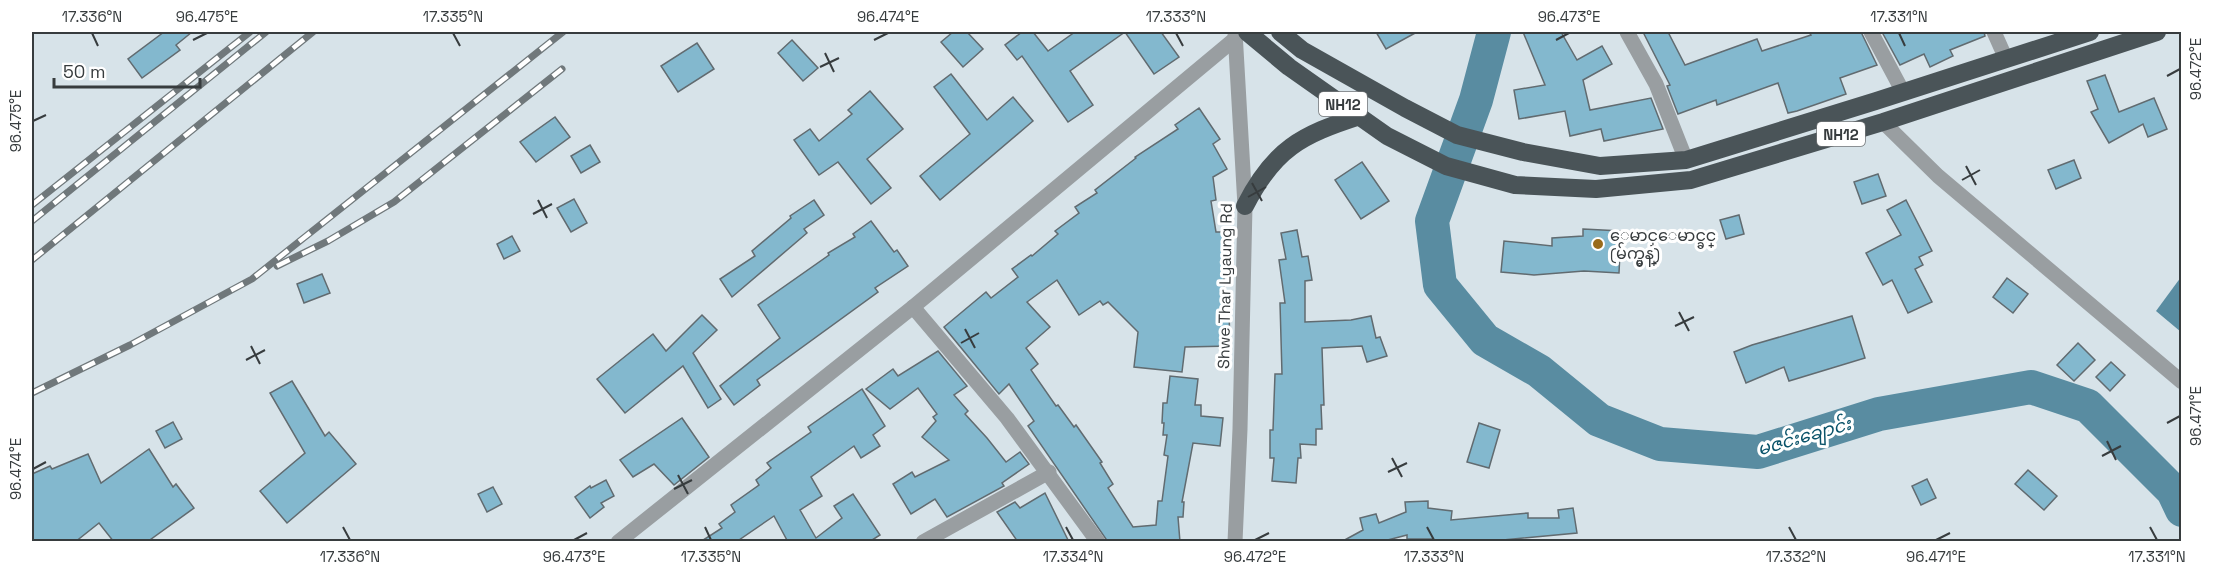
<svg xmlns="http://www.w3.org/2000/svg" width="2213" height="573" viewBox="0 0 2213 573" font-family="'Space Grotesk','Noto Sans Myanmar',sans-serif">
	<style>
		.water { fill: #598ca1 }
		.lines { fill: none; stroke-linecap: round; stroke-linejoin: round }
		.river { stroke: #598ca1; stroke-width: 34 }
		.building { fill: #83b8ce; stroke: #616b70; stroke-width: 1.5 }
		.minor { stroke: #999ea1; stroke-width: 15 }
		.highway { stroke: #4a5458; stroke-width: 18 }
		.rail-casing { stroke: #70787b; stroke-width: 7 }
		.rail { stroke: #fff; stroke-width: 4.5; stroke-dasharray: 14; stroke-linecap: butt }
		.ticks { fill: none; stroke: #373c3e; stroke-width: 2 }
		.poi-dot { fill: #996b1b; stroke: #fff; stroke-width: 2 }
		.labels { text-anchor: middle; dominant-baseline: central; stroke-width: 6; stroke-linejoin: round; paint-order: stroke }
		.shield { fill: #fff; stroke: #737678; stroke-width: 1.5 }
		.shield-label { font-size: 15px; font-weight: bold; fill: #373c3e }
		.poi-label { font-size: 16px; fill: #373c3e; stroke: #fff; text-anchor: start }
		.street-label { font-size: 16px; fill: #373c3e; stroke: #fff }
		.water-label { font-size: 18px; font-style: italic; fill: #095269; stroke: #fff }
		.neatline { fill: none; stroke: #373c3e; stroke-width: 2 }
		.ticks-label { font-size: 15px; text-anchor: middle; fill: #373c3e }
	</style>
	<rect width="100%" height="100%" fill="#d7e3e9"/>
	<polygon class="water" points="2181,277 2181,332 2156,311"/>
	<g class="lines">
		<polyline class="river" points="1494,32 1476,100 1432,221 1440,285 1485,340 1539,371 1599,420 1660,444 1758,452 1879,414 2031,387 2088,406 2173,491 2182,510"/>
	</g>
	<g class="building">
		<polygon points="164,32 192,32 176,45 180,50 142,78 128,59"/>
		<polygon points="953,32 967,32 983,49 963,67 941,42"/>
		<polygon points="1022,32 1033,32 1048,51 1075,32 1161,32 1179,57 1154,74 1125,32 1070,71 1093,105 1068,122 1022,56 1017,60 1005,45"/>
		<polygon points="1376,32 1417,32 1386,49"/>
		<polygon points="1523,32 1561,32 1577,60 1602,46 1612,64 1583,80 1590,110 1651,98 1663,129 1604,141 1601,129 1570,136 1565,111 1519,119 1514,90 1545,85"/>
		<polygon points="1643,32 1668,32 1685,65 1757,39 1762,51 1811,35 1809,32 1861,32 1877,65 1840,78 1846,94 1797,111 1788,113 1778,83 1717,105 1716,100 1678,114 1667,86 1670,85"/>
		<polygon points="1882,32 1984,32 1985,36 1950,50 1953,56 1930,67 1924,54 1900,65"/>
		<polygon points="792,40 818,68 803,81 778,53"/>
		<polygon points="697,43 714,69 678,92 661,66"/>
		<polygon points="951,74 987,120 1013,97 1033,121 940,200 920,176 970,134 934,87"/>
		<polygon points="2105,75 2119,112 2154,98 2167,129 2148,137 2143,124 2109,143 2091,112 2098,109 2087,81"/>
		<polygon points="870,91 903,129 867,159 891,188 871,204 838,162 819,175 794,140 810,129 819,141 852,114 848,110"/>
		<polygon points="1199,108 1220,139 1213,144 1227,169 1213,177 1216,200 1211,201 1216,232 1224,232 1224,312 1229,312 1230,346 1185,347 1182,372 1134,367 1138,332 1108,302 1103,305 1100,301 1079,315 1057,280 1027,302 1050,327 1026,348 1038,364 1031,370 1056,406 1058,405 1074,427 1076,425 1102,462 1100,463 1113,484 1108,488 1133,527 1156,525 1158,501 1162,501 1168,456 1164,455 1167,435 1163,435 1164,423 1162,423 1163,403 1167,403 1170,376 1198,379 1195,405 1201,405 1201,416 1223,418 1220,446 1193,443 1182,502 1184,502 1183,517 1178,517 1180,542 1108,542 1028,426 1034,421 1009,384 999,394 944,327 986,292 991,298 1018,277 1012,269 1031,255 1032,256 1058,234 1055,231 1079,213 1075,207 1097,193 1095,190 1136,158 1135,157 1178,129 1175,125"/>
		<polygon points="555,117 570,137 536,162 520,142"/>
		<polygon points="590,145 600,162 581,173 571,156"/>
		<polygon points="2074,160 2081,178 2056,189 2048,170"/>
		<polygon points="1362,162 1389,201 1361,219 1335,180"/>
		<polygon points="1878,174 1886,196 1862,204 1854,182"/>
		<polygon points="574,199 587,223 571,232 557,208"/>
		<polygon points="814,200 824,215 804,229 807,233 732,297 720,279 755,256 752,251 791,218 790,216"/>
		<polygon points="1906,200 1932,251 1919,257 1923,265 1915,269 1932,302 1908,313 1892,280 1883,285 1866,253 1901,235 1887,210"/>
		<polygon points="1739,215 1744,234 1726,239 1720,220"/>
		<polygon points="871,221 894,252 897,250 908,266 875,288 878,292 757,380 760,385 734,405 720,386 780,338 758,305 829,255 828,253 855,237 853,234"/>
		<polygon points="1583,229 1621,231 1619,273 1584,271 1534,275 1501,272 1504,241 1552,246 1552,238 1583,236"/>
		<polygon points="1297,230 1302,257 1308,256 1312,280 1305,281 1305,322 1351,320 1371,316 1376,338 1380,337 1387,356 1367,362 1362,346 1322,348 1324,405 1321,405 1322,429 1316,429 1316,445 1300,444 1301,458 1298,458 1296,483 1272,481 1274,458 1270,458 1270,430 1273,430 1275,374 1282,374 1280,303 1285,303 1279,260 1286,259 1281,233"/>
		<polygon points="512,236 520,251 504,259 497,244"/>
		<polygon points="322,274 330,293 304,303 297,284"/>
		<polygon points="2007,278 2028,294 2013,313 1993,297"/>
		<polygon points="702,315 717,330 693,353 721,399 708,408 683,366 625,413 597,379 653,334 666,351"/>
		<polygon points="1852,316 1865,358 1789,381 1784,367 1746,383 1734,352 1752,345"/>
		<polygon points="2078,343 2095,360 2074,381 2057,365"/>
		<polygon points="938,351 967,386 954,395 968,411 965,414 987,438 1006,462 1020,452 1029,464 1002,483 1004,486 947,517 935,499 911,514 893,484 912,472 915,477 949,460 922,437 936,421 933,417 937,414 918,388 890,409 866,389 893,369 898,376"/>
		<polygon points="2111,362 2125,375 2110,391 2096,377"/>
		<polygon points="292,381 325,436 329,432 356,464 287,523 260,491 305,453 270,393"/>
		<polygon points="862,389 885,426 873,435 880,446 861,458 854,446 811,477 822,496 800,510 816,538 842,518 834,506 853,494 880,535 869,542 788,542 774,516 736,542 700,542 722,528 719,524 735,512 731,505 759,485 756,480 771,468 767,463 811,432 808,427"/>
		<polygon points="682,418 709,457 674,485 654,464 633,477 620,460"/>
		<polygon points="173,422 182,439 165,448 156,431"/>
		<polygon points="1479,423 1500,430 1489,468 1467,462"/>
		<polygon points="149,449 173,487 176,484 194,508 147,542 114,542 99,523 75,542 32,542 32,474 50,466 52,469 88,454 101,483"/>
		<polygon points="2028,470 2057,496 2044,510 2015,484"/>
		<polygon points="1927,479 1936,498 1921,505 1912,486"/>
		<polygon points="606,480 614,496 601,503 604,507 590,518 575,497 590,486 591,488"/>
		<polygon points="493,487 502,504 487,512 478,494"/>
		<polygon points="1045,493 1069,542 1018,542 997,512 1015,502 1020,508"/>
		<polygon points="1428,501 1428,508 1452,511 1451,520 1528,513 1528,518 1559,518 1558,510 1573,508 1577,533 1482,542 1432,542 1433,539 1407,539 1407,535 1380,542 1341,542 1363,530 1360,518 1376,514 1379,523 1406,512 1405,502"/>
	</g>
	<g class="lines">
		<g class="minor">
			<polyline points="1627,32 1656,84 1686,160"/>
			<polyline points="1871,32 1903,92"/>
			<polyline points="1994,32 2006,59"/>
			<polyline points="1883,122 1938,176 2182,382"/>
			<polyline points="913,307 1007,418 1098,542"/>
			<polyline points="618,542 913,307 1236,38"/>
			<polyline points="923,542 1049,472"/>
			<polyline points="1235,542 1240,429 1245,206 1235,32"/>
		</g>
		<g class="highway">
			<polyline points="1247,32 1289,67 1387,136 1446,166 1515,185 1596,189 1691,180 1883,122 2157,32"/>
			<polyline points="1280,32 1302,50 1405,108 1457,135 1523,152 1600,166 1686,160 1876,101 2090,32"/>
			<path d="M1245,206C1274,149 1301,135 1360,116"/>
		</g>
		<defs>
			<g id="rail">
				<polyline points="32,205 250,32"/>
				<polyline points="32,221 266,32"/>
				<polyline points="32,260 313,32"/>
				<polyline points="277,266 328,241 394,202 562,69"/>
				<polyline points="32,393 130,345 252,279 563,32"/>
			</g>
		</defs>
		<use href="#rail" class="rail-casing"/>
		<use href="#rail" class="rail"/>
	</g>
	<path class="ticks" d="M92,33L98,46M453,33L460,46M1176,33L1183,46M1899,33L1905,46M193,40L207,33M874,40L888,33M1556,40L1569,33M825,53L834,72M820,67L839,58M2167,76L2180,69M33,121L46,115M1966,166L1976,185M1962,180L1980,170M1252,183L1262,201M1248,197L1266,187M538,200L547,218M533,214L552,204M1679,312L1689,331M1675,326L1694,317M965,329L975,348M961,343L979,333M251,346L260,364M246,360L265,350M2167,423L2180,416M2107,441L2116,460M2102,456L2121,446M1392,458L1402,477M33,469L46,462M1388,472L1407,463M678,475L688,494M674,489L692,480M343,527L350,540M705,527L711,540M1066,527L1073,540M1427,527L1434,540M1789,527L1796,540M2150,527L2157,540M574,540L587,533M1255,540L1269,533M1936,540L1950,533"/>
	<circle class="poi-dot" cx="1598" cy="244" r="6"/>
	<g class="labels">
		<g class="shield">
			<rect x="1319" y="92" width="48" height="24" rx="4.5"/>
			<rect x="1817" y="122" width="48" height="24" rx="4.5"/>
		</g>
		<g class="shield-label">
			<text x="1343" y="104">NH12</text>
			<text x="1841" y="134">NH12</text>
		</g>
		<g class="poi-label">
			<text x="1610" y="235">ေမာင္ေမာင္ခင္<tspan x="1610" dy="18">(မ်က္မွန္)</tspan></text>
		</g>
		<g class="street-label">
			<text transform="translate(1225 286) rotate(-89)">Shwe Thar Lyaung Rd</text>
		</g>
		<g class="water-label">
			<text transform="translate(1804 436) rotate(-16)">မဇင်းချောင်း</text>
		</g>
	</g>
	<rect width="2213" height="573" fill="none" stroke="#ffffff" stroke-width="66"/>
	<path d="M54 78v9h146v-9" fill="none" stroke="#373c3e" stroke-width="3"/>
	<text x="63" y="78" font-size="18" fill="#373c3e" stroke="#ffffff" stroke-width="4.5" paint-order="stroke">50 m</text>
	<rect x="33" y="33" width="2147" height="507" class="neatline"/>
	<g class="ticks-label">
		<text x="92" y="22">17.336°N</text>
		<text x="207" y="22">96.475°E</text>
		<text x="453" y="22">17.335°N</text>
		<text x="888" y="22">96.474°E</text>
		<text x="1176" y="22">17.333°N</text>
		<text x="1569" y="22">96.473°E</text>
		<text x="1899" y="22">17.331°N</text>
		<text transform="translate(2196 69) rotate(-90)" y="5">96.472°E</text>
		<text transform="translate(16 121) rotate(-90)" y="5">96.475°E</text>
		<text transform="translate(2196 416) rotate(-90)" y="5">96.471°E</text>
		<text transform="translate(16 469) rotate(-90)" y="5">96.474°E</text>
		<text x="350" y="562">17.336°N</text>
		<text x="574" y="562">96.473°E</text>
		<text x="711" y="562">17.335°N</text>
		<text x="1073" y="562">17.334°N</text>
		<text x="1255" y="562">96.472°E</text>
		<text x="1434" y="562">17.333°N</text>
		<text x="1796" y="562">17.332°N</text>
		<text x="1936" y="562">96.471°E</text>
		<text x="2157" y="562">17.331°N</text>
	</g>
</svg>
